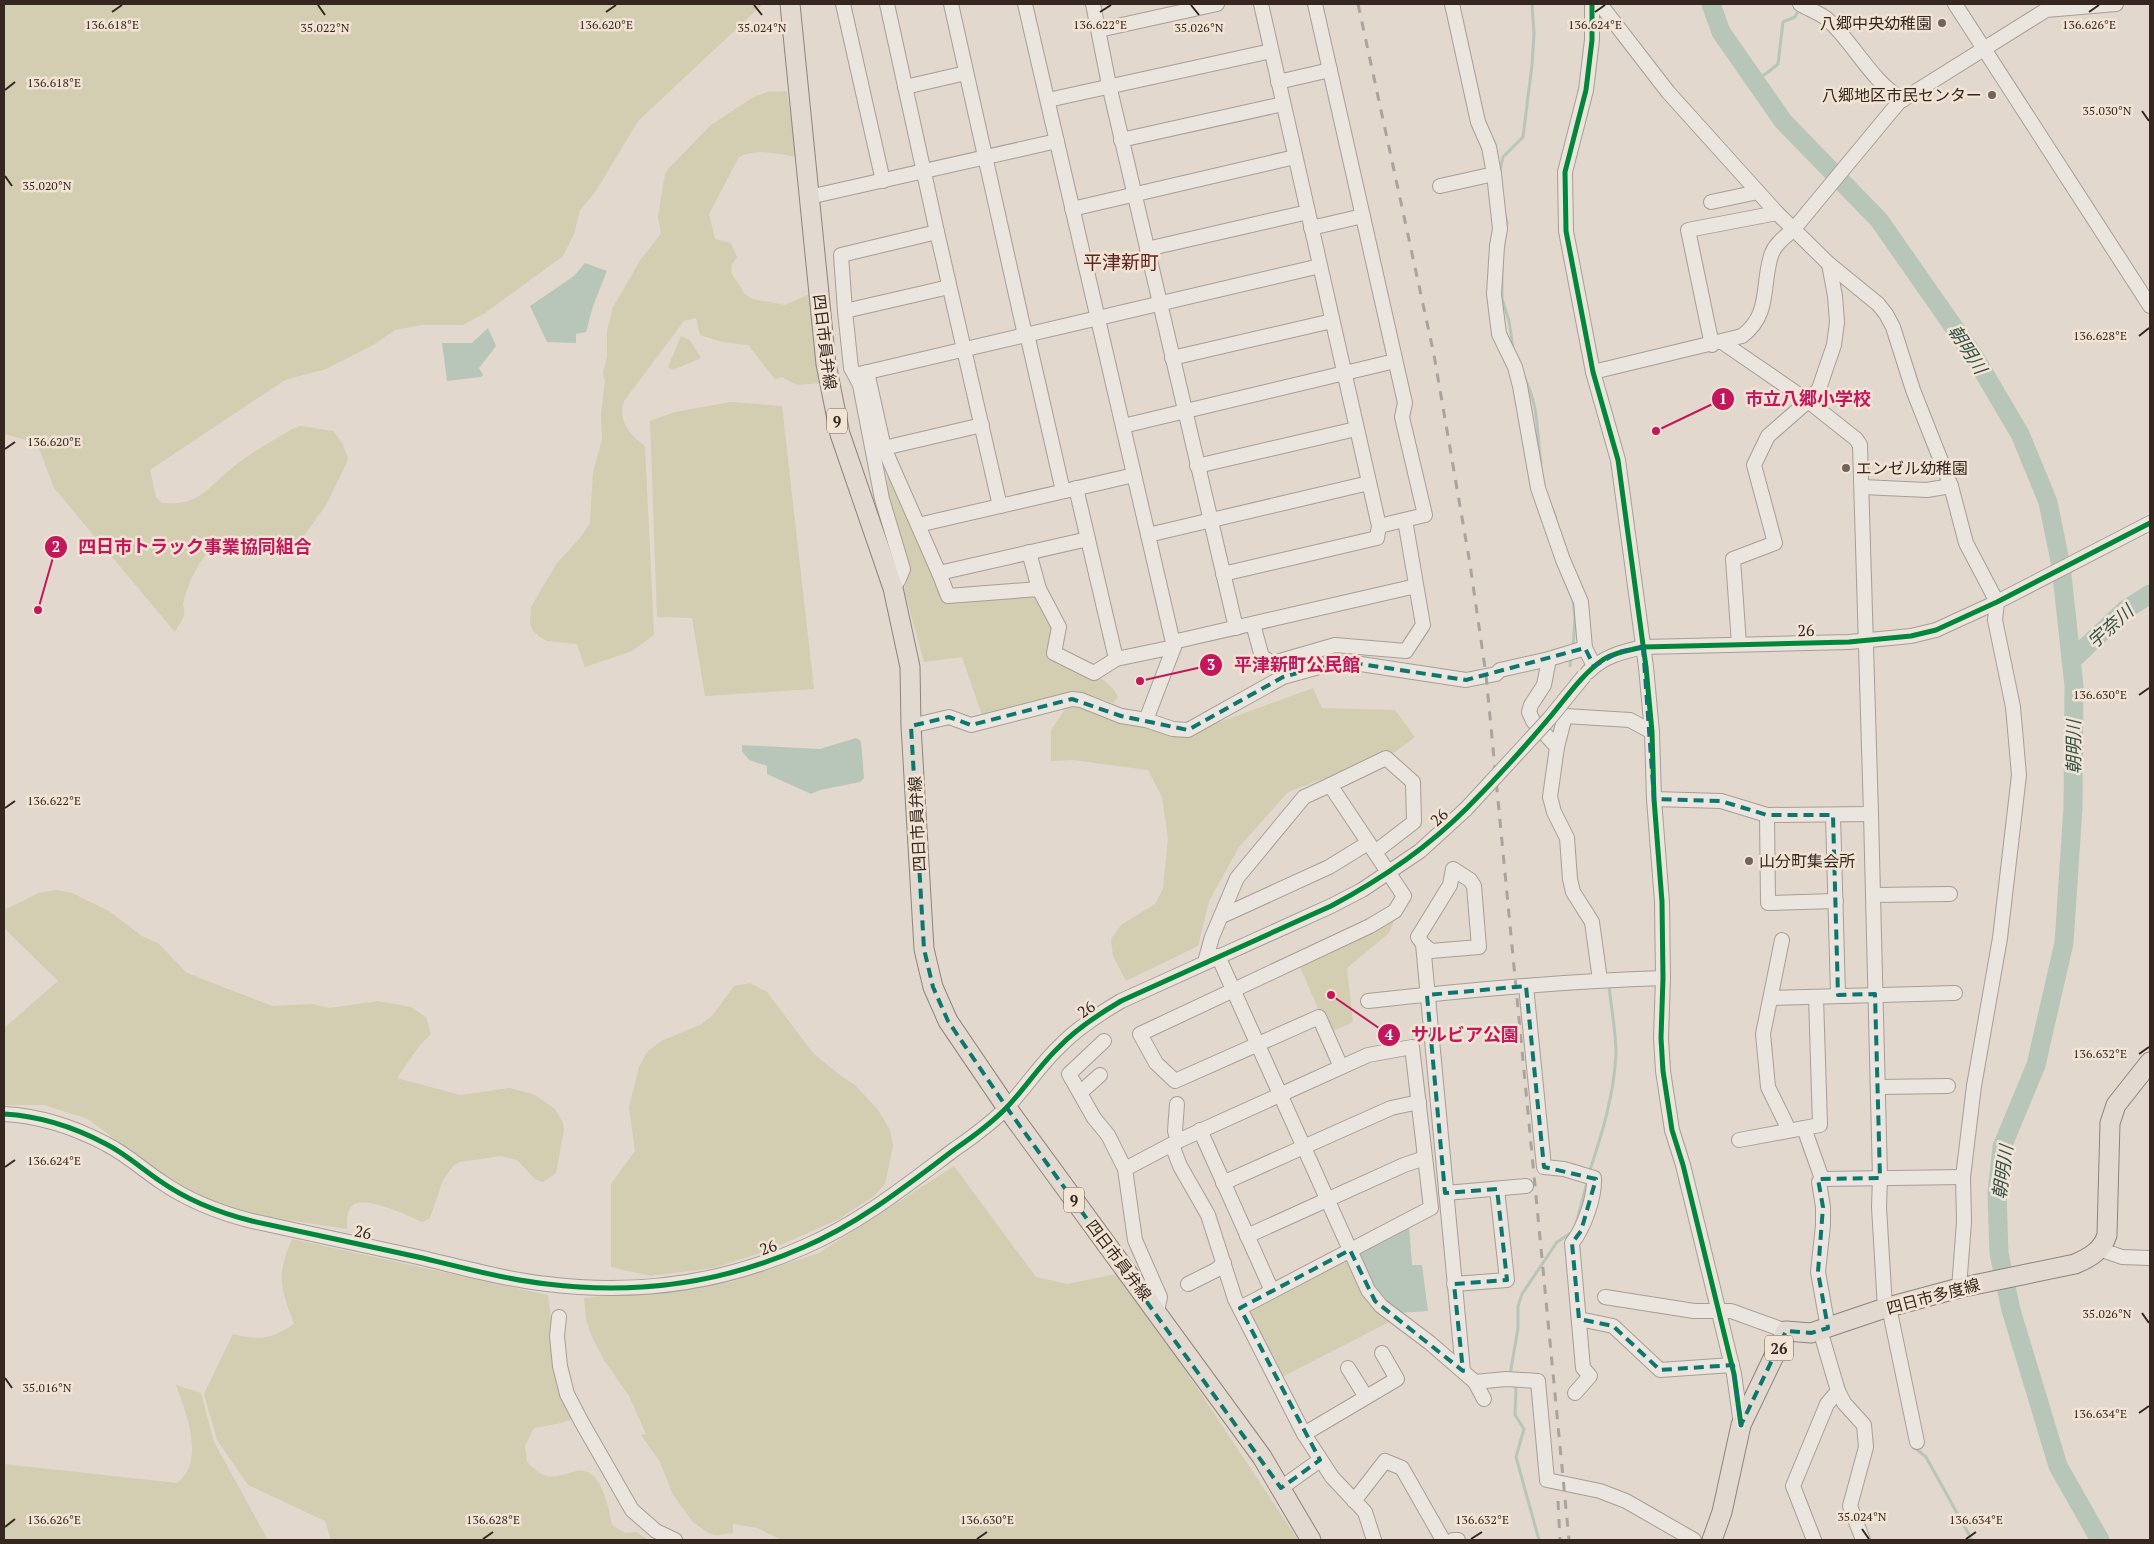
<svg xmlns="http://www.w3.org/2000/svg" width="2154" height="1544" viewBox="0 0 2154 1544" font-family="'PT Serif','Noto Sans JP',serif">
	<style>
		.green { fill: #d3cdb1 }
		.water { fill: #b8c6ba }
		.lines { fill: none; stroke-linecap: round; stroke-linejoin: round }
		.stream { stroke: #b8c6ba; stroke-width: 3 }
		.river { stroke: #b8c6ba; stroke-width: 19 }
		.minor-casing { stroke: #a79e97; stroke-width: 16 }
		.major-casing { stroke: #8d847d; stroke-width: 21 }
		.minor { stroke: #eae5df; stroke-width: 14 }
		.major { stroke: #e2d9d0; stroke-width: 19 }
		.rail { stroke: #aaa49f; stroke-width: 3; stroke-dasharray: 9 9; stroke-linecap: butt }
		.minor-bridge-casing { stroke: #a79e97; stroke-width: 16; stroke-linecap: butt }
		.minor-bridge { stroke: #eae5df; stroke-width: 14 }
		.cycleway-casing { stroke: #f2e4d4; stroke-width: 8 }
		.cycleway { stroke: #00873e; stroke-width: 5 }
		.marked { fill: none; stroke: #0f766e; stroke-width: 4; stroke-dasharray: 10 6; stroke-linejoin: round }
		.ticks { fill: none; stroke: #35261f; stroke-width: 2 }
		.poi-dot { fill: #72645c; stroke: #f2e4d4; stroke-width: 2 }
		.labels { text-anchor: middle; dominant-baseline: central; stroke-width: 5; stroke-linejoin: round; paint-order: stroke }
		.shield { fill: #f2e4d4; stroke: #6e5f55; stroke-width: 1 }
		.shield-label { font-size: 15px; font-weight: bold; fill: #35261f }
		.poi-label { font-size: 16px; fill: #35261f; stroke: #f2e4d4; text-anchor: end }
		.street-label { font-size: 16px; fill: #35261f; stroke: #f2e4d4 }
		.water-label { font-size: 18px; font-style: italic; fill: #30534a; stroke: #f2e4d4 }
		.quarter-label { font-size: 19px; fill: #5e2323; stroke: #f2e4d4 }
		.ticks-label { font-size: 12px; text-anchor: middle; fill: #35261f; stroke: #f2e4d4; stroke-width: 5; stroke-linejoin: round; paint-order: stroke }
		.leader { fill: none; stroke: #c2185b; stroke-width: 2 }
		.callout-dot { fill: #c2185b; stroke: #f2e4d4; stroke-width: 2 }
		.mark-label { font-size: 15px; text-anchor: middle; font-weight: bold; fill: #fff }
		.callout-label { font-size: 18px; text-anchor: middle; font-weight: bold; fill: #c2185b; stroke: #f2e4d4; stroke-width: 5; stroke-linejoin: round; paint-order: stroke }
	</style>
	<rect width="100%" height="100%" fill="#e2d8cd"/>
	<g class="green">
		<path d="M4,4H763L638,121L596,191L580,210L574,234L563,256L485,313L463,325H421L395,330L373,345L326,369L285,380L150,470L156,497L162,503C201,507 209,485 237,464C254,451 274,440 292,429L300,426L333,431L343,444L348,460L326,505L301,540C280,544 260,536 239,537C208,538 189,577 183,604C183,608 185,612 184,615C182,621 177,627 175,632L54,488L37,443L4,434Z"/>
		<path d="M787,91L797,157C778,154 757,148 739,157L709,214L715,239L731,243L737,257L732,264L731,273L745,294L752,299L785,305L812,293L822,383L797,385L782,377L775,379L748,345L722,342L700,335L696,318L684,321L624,401C617,421 630,435 645,446L654,635L632,651L585,667L577,644L547,641L540,637L533,631L530,623L531,607L557,563L580,538L590,523L593,472L602,440L601,414L605,381L603,373L607,357V331L613,307L641,259L661,234L658,217L665,174L669,168L711,125L752,98L767,92Z"/>
		<polygon points="681,336 690,340 701,358 673,370 668,367"/>
		<polygon points="731,402 782,406 814,689 705,696 692,618 657,617 650,421 675,412"/>
		<path d="M887,470L947,597L1038,590L1052,627L1049,655C1070,664 1109,675 1118,697L1113,703L1091,695L1068,694L982,715L962,657L924,662L904,589L910,567L888,498Z"/>
		<polygon points="1313,688 1322,708 1395,710 1415,737 1395,752 1288,792 1239,847 1209,901 1198,946 1126,981 1113,956 1111,939 1121,925 1155,904 1163,889 1168,838 1162,797 1148,770 1072,760 1051,761 1051,730 1067,706 1184,728 1217,723"/>
		<path d="M56,890L72,893L109,911L142,936L158,943L187,973L272,1006L312,1004L329,1008L378,1001L411,1007L426,1017L431,1034L420,1045L397,1078L460,1095L510,1088L535,1095L555,1109L563,1123L564,1130L556,1173L543,1182L535,1179L517,1160L501,1156L460,1162L453,1166L443,1180L430,1218L423,1222C410,1217 362,1193 352,1206C346,1212 347,1222 347,1229L242,1213L183,1190L88,1119L44,1105H5L4,1104V1028L58,981L4,928V910L39,893Z"/>
		<polygon points="1397,914 1389,933 1347,968 1353,1022 1329,1033 1299,965"/>
		<polygon points="750,983 767,992 813,1053 841,1076 855,1085 878,1110 890,1130 893,1146 885,1184 874,1196 839,1219 767,1251 713,1268 650,1276 611,1267 611,1184 635,1151 629,1107 639,1067 647,1052 661,1041 700,1025 713,1015 734,986"/>
		<polygon points="954,1166 1036,1277 1067,1284 1121,1273 1298,1540 782,1540 757,1528 733,1524 733,1533 716,1535 708,1533 693,1522 673,1495 660,1462 641,1435 646,1434 629,1396 604,1360 592,1337 586,1320 584,1298 731,1282 819,1253"/>
		<path d="M292,1239L548,1295L552,1327L572,1419L561,1423L534,1428L525,1446L527,1462C531,1466 537,1472 542,1474C554,1480 565,1474 577,1471C601,1466 609,1509 612,1525L625,1533L637,1532L648,1540H331L325,1521L248,1485L217,1440L204,1394L233,1334C260,1341 271,1339 294,1324C280,1285 276,1278 292,1239Z"/>
		<polygon points="1342,1259 1351,1262 1391,1321 1282,1377 1250,1315 1252,1307"/>
		<path d="M176,1385L201,1393L214,1442L268,1540H4V1464L177,1483C206,1462 186,1412 176,1385Z"/>
	</g>
	<g class="water">
		<polygon points="585,263 607,271 593,306 586,332 576,334 576,343 547,342 530,306 574,276"/>
		<polygon points="488,328 496,346 479,368 483,375 481,377 447,381 442,343 472,343"/>
		<polygon points="856,738 861,741 864,778 860,782 820,790 811,794 767,774 767,766 749,760 742,751 742,745 820,749"/>
		<path d="M1409,1225L1412,1265H1422L1428,1311L1398,1313C1383,1298 1356,1273 1361,1250Z"/>
	</g>
	<g class="lines">
		<g class="stream">
			<polyline points="1755,80 1767,73 1778,64 1783,22 1795,17 1799,9"/>
			<polyline points="1500,171 1503,157 1523,137 1532,65 1534,34 1532,4"/>
			<polyline points="1504,212 1507,223 1506,230"/>
			<polyline points="1502,266 1502,299 1509,321 1513,348"/>
			<path d="M1524,377C1540,409 1536,430 1541,463"/>
			<polyline points="1551,506 1556,518 1555,521"/>
			<polyline points="1555,556 1563,576"/>
			<polyline points="1573,648 1575,618 1573,599"/>
			<polyline points="1570,666 1571,656"/>
			<path d="M1589,1173C1602,1134 1614,1095 1616,1054C1616,1031 1611,1008 1609,985"/>
			<polyline points="1510,1375 1518,1328 1518,1306 1522,1294 1557,1242 1571,1233 1575,1228 1588,1179"/>
			<polyline points="1514,1383 1516,1388 1515,1415 1524,1429 1516,1457 1539,1540"/>
			<polyline points="1914,1447 1926,1457 1972,1540"/>
		</g>
		<g class="river">
			<polyline points="1711,4 1721,32 1783,121 1879,220 1974,356 2020,434 2048,502 2061,566 2074,686 2073,807 2064,943 2036,1065 2002,1147 1997,1193 1999,1253 2011,1310 2058,1466 2100,1540"/>
			<polyline points="2071,661 2125,610 2150,594"/>
		</g>
		<defs>
			<g id="minor">
				<polyline points="843,4 883,181"/>
				<polyline points="887,4 937,232 1000,506"/>
				<polyline points="951,4 1025,335"/>
				<polyline points="1025,4 1174,647 1146,720"/>
				<polyline points="1093,4 1109,85 1236,628"/>
				<polyline points="1261,4 1379,526 1425,515 1402,417 1405,403 1315,4"/>
				<polyline points="1452,4 1478,122 1489,147 1494,174 1500,229 1497,246 1494,294 1499,334 1515,367 1520,386 1538,488 1563,560 1581,602 1585,648 1594,666"/>
				<polyline points="1592,4 1592,40 1586,90 1565,172 1566,231 1593,372 1618,460 1646,667 1652,732 1654,799 1662,902 1663,978 1661,1038 1663,1071 1672,1130 1683,1165 1734,1374 1741,1424"/>
				<polyline points="1600,4 1668,92 1777,213 1829,264 1878,304 1886,314 1893,327 1913,390 1951,486 1966,543 1997,602 1995,620 2013,707 2019,775 2000,938 1974,1086 1963,1177 1964,1222 1959,1288"/>
				<path d="M1800,4C1808,9 1820,13 1827,19C1854,43 1871,81 1903,100"/>
				<polyline points="1955,4 2150,306"/>
				<polyline points="1099,30 1217,4"/>
				<polyline points="1278,82 1330,70"/>
				<polyline points="905,87 966,73"/>
				<polyline points="1048,100 1271,51"/>
				<polyline points="1121,140 1283,104"/>
				<polyline points="1440,186 1494,174"/>
				<polyline points="809,197 1057,141"/>
				<polyline points="1711,202 1758,192"/>
				<polyline points="1072,209 1295,157"/>
				<polyline points="1311,228 1363,216"/>
				<polyline points="1147,249 1308,212"/>
				<polyline points="845,311 841,255 937,232"/>
				<polyline points="1027,334 1063,491"/>
				<polyline points="1722,342 1808,401 1856,439 1860,445 1871,814 1880,1178 1879,1207 1885,1308"/>
				<polyline points="1712,345 1688,230 1777,213"/>
				<polyline points="1172,358 1332,321"/>
				<polyline points="867,372 884,448 939,573 1088,539"/>
				<path d="M1593,372L1742,336C1772,314 1761,282 1772,253C1776,243 1786,236 1793,230L1899,102L2046,10L2116,4"/>
				<polyline points="855,375 851,368 845,311 949,287"/>
				<polyline points="1123,426 1395,361"/>
				<polyline points="884,448 982,425"/>
				<polyline points="1197,466 1356,429"/>
				<polyline points="1862,487 1927,490 1951,486"/>
				<polyline points="1076,488 1116,659 1174,647"/>
				<polyline points="918,525 1134,475"/>
				<polyline points="1148,535 1369,483"/>
				<polyline points="1029,552 1039,589"/>
				<polyline points="939,573 948,596 1039,589 1059,627 1054,653 1094,673 1116,659"/>
				<polyline points="1223,574 1377,538 1379,526"/>
				<polyline points="893,588 899,579 903,569 882,499 860,385 855,375 1320,266"/>
				<polyline points="1253,624 1262,657 1273,663 1335,645 1406,651 1423,625 1405,520"/>
				<polyline points="1173,642 1416,586"/>
				<polyline points="1739,644 1733,559 1775,543 1754,465 1768,436 1808,401 1819,389 1824,374 1834,345 1837,322 1835,296 1829,264"/>
				<polyline points="1549,659 1544,685 1531,705 1529,712 1533,721 1557,747"/>
				<path d="M1588,672C1604,656 1622,652 1643,647L1849,642L1911,636L1936,630L1997,602L2150,523"/>
				<polyline points="911,726 949,717 971,725 1072,699 1081,700 1121,716 1146,720 1173,729 1188,730 1283,677 1330,664 1354,663 1466,680 1496,674 1500,670 1549,659 1585,648"/>
				<polyline points="1330,785 1386,758 1413,782 1414,822 1375,852"/>
				<polyline points="1654,799 1721,801 1767,815 1871,814"/>
				<polyline points="1767,815 1768,903 1836,901"/>
				<polyline points="1833,815 1838,995"/>
				<polyline points="1873,895 1950,894"/>
				<polyline points="1222,916 1329,867 1368,843"/>
				<polyline points="1782,940 1763,1034 1768,1087 1789,1130"/>
				<polyline points="1423,944 1431,951 1479,947 1474,886 1470,880 1453,869 1450,885 1418,937 1423,944 1463,1371"/>
				<polyline points="1218,956 1368,1290 1381,1306 1430,1343 1475,1382 1506,1379 1538,1381 1547,1480 1600,1491 1626,1501 1694,1540"/>
				<polyline points="1205,962 1212,937 1237,878 1304,797 1330,785 1404,896 1395,911 1370,926 1140,1034 1156,1063 1175,1081 1319,1017 1341,1067"/>
				<polyline points="1600,980 1592,922 1573,892 1570,879 1567,838 1554,812 1550,797 1557,747 1565,716 1630,720 1652,732"/>
				<path d="M1526,986L1544,1167L1564,1169L1594,1178C1595,1197 1584,1228 1572,1243L1583,1368L1590,1376L1575,1393"/>
				<polyline points="1771,998 1955,993"/>
				<path d="M1368,1001C1466,990 1565,981 1663,978"/>
				<polyline points="1104,1041 1069,1074 1094,1118 1108,1135 1125,1169"/>
				<polyline points="1878,1087 1948,1086"/>
				<polyline points="1081,1092 1100,1075"/>
				<polyline points="1177,1104 1175,1131 1178,1141"/>
				<path d="M4,1114C40,1116 74,1127 106,1144C126,1154 142,1169 160,1181C187,1200 220,1213 252,1221C307,1233 363,1245 418,1257C461,1267 503,1279 547,1284C635,1295 723,1283 804,1247C860,1223 907,1185 955,1149C974,1136 992,1123 1008,1106C1026,1087 1040,1065 1059,1047C1077,1028 1099,1014 1121,1001L1331,906L1362,890L1420,851L1466,809"/>
				<polyline points="1804,1128 1822,1179"/>
				<polyline points="1200,1130 1272,1291"/>
				<polyline points="1739,1140 1820,1125 1816,997"/>
				<polyline points="1172,1145 1180,1166 1208,1215 1235,1299 1304,1434 1332,1477 1365,1512 1374,1540"/>
				<polyline points="1223,1183 1391,1108 1419,1102"/>
				<polyline points="1446,1193 1526,1186"/>
				<polyline points="1247,1236 1404,1165 1425,1158"/>
				<polyline points="2099,1249 2122,1257 2150,1258"/>
				<polyline points="1188,1284 1216,1270 1224,1263"/>
				<polyline points="1454,1284 1507,1280 1497,1189"/>
				<polyline points="1605,1297 1694,1311 1731,1311 1786,1331"/>
				<polyline points="1889,1307 1917,1442"/>
				<polyline points="1157,1311 1160,1297 1135,1240 1125,1169 1178,1141 1368,1055 1412,1047 1431,1208 1240,1308"/>
				<polyline points="559,1317 557,1336 560,1366 567,1394 581,1421 632,1510 656,1531 675,1540"/>
				<polyline points="1579,1319 1613,1326 1660,1370 1732,1365"/>
				<polyline points="1828,1328 1818,1272 1823,1225 1823,1207 1819,1182 1822,1179 1963,1177"/>
				<polyline points="1348,1368 1366,1397"/>
				<polyline points="1475,1382 1484,1399"/>
				<polyline points="1838,1391 1844,1403 1864,1425 1866,1447 1850,1506 1863,1540"/>
				<polyline points="1304,1434 1397,1379 1382,1353"/>
				<polyline points="1281,1488 1320,1460"/>
				<polyline points="1354,1501 1385,1461 1402,1468 1443,1540"/>
				<polyline points="1453,1540 1458,1540"/>
				<polyline points="1814,1540 1793,1486 1827,1404 1838,1391 1820,1330"/>
			</g>
			<g id="major">
				<polyline points="790,4 826,364 840,434 893,588 910,667 911,726 924,949 933,987 948,1021 1007,1108 1262,1457 1311,1540"/>
				<path d="M1712,1540L1722,1512L1741,1425L1786,1331L1811,1333L1885,1308L1959,1288L2075,1264C2089,1258 2102,1251 2107,1235L2110,1123L2116,1105L2150,1062"/>
			</g>
		</defs>
		<use href="#minor" class="minor-casing"/>
		<use href="#major" class="major-casing"/>
		<use href="#minor" class="minor"/>
		<use href="#major" class="major"/>
		<g class="rail">
			<polyline points="1358,4 1434,355 1470,564 1486,675 1569,1540"/>
			<polyline points="1558,1501 1560,1540"/>
		</g>
		<defs>
			<polyline id="minor-bridge" points="1466,809 1549,719 1584,676"/>
		</defs>
		<use href="#minor-bridge" class="minor-bridge-casing"/>
		<use href="#minor-bridge" class="minor-bridge"/>
		<defs>
			<g id="cycleway">
				<polyline points="1592,4 1592,40 1586,90 1565,172 1566,231 1593,372 1618,460 1646,667 1652,732 1654,799 1662,902 1663,978 1661,1038 1663,1071 1672,1130 1683,1165 1734,1374 1741,1425"/>
				<path d="M4,1114C40,1116 74,1127 106,1144C126,1154 142,1169 160,1181C187,1200 220,1213 252,1221C307,1233 363,1245 418,1257C461,1267 503,1279 547,1284C635,1295 723,1283 804,1247C860,1223 907,1185 955,1149C974,1136 992,1123 1008,1106C1026,1087 1040,1065 1059,1047C1077,1028 1099,1014 1121,1001L1331,906C1380,880 1426,849 1466,809C1495,780 1523,749 1550,717C1567,697 1582,674 1604,659C1615,652 1630,650 1643,647L1849,642L1911,636L1936,630L1997,602L2150,523"/>
			</g>
		</defs>
		<use href="#cycleway" class="cycleway-casing"/>
		<use href="#cycleway" class="cycleway"/>
	</g>
	<path class="marked" d="M1643,647L1654,799L1721,801L1767,815H1833L1838,995L1875,994L1880,1178L1818,1179L1823,1207L1818,1272L1828,1328L1811,1333L1786,1331L1741,1425L1733,1365L1660,1370L1613,1326L1579,1319L1572,1243L1581,1231L1596,1179L1544,1167L1526,986L1427,995L1445,1193L1497,1189L1507,1280L1454,1284L1463,1371L1375,1301L1350,1250L1240,1308L1320,1460L1281,1488L1007,1108L948,1021L933,987L924,949L911,726L949,717L971,725L1072,699L1121,716L1188,730L1283,677L1330,664L1354,663L1466,680L1585,648L1594,666L1619,652Z"/>
	<path class="ticks" d="M318,5L325,15M754,5L762,15M1191,5L1199,15M112,12L122,5M606,12L616,5M1100,12L1111,5M1595,12L1605,5M2089,12L2099,5M5,90L15,82M2142,111L2149,121M5,176L12,186M2139,336L2149,328M5,449L15,442M2139,695L2149,688M5,808L15,801M2139,1054L2149,1047M5,1167L15,1160M2142,1313L2149,1323M5,1378L12,1388M2139,1413L2149,1406M5,1527L15,1519M1862,1529L1869,1539M483,1539L493,1532M977,1539L987,1532M1471,1539L1482,1532M1966,1539L1976,1532"/>
	<g class="poi-dot">
		<circle cx="1942" cy="23" r="5"/>
		<circle cx="1992" cy="95" r="5"/>
		<circle cx="1846" cy="468" r="5"/>
		<circle cx="1749" cy="861" r="5"/>
	</g>
	<g class="labels">
		<g class="shield">
			<rect x="827" y="408.5" width="20" height="25" rx="4"/>
			<rect x="1064" y="1187.5" width="20" height="25" rx="4"/>
			<rect x="1765" y="1335.5" width="28" height="25" rx="4"/>
		</g>
		<g class="shield-label">
			<text x="837" y="421">9</text>
			<text x="1074" y="1200">9</text>
			<text x="1779" y="1348">26</text>
		</g>
		<g class="poi-label">
			<text x="1932" y="23">八郷中央幼稚園</text>
			<text x="1982" y="95">八郷地区市民センター</text>
			<text x="1856" y="468" text-anchor="start">エンゼル幼稚園</text>
			<text x="1759" y="861" text-anchor="start">山分町集会所</text>
		</g>
		<g class="street-label">
			<text transform="translate(825 342) rotate(83)">四日市員弁線</text>
			<text transform="translate(1806 630) rotate(-1)">26</text>
			<text transform="translate(1439 817) rotate(-43)">26</text>
			<text transform="translate(917 824) rotate(-93)">四日市員弁線</text>
			<text transform="translate(1086 1009) rotate(-35)">26</text>
			<text transform="translate(363 1232) rotate(12)">26</text>
			<text transform="translate(768 1247) rotate(-19)">26</text>
			<text transform="translate(1119 1260) rotate(53)">四日市員弁線</text>
			<text transform="translate(1933 1296) rotate(-15)">四日市多度線</text>
		</g>
		<g class="water-label">
			<text transform="translate(1968 349) rotate(57)">朝明川</text>
			<text transform="translate(2110 626) rotate(-42)">宇奈川</text>
			<text transform="translate(2073 747) rotate(-90)">朝明川</text>
			<text transform="translate(2002 1172) rotate(-82)">朝明川</text>
		</g>
		<g class="quarter-label">
			<text x="1121" y="261">平津新町</text>
		</g>
	</g>
	<g class="ticks-label">
		<text x="112" y="29">136.618°E</text>
		<text x="1100" y="29">136.622°E</text>
		<text x="606" y="29">136.620°E</text>
		<text x="1595" y="29">136.624°E</text>
		<text x="2089" y="29">136.626°E</text>
		<text x="325" y="32">35.022°N</text>
		<text x="762" y="32">35.024°N</text>
		<text x="1199" y="32">35.026°N</text>
		<text x="54" y="87">136.618°E</text>
		<text x="2107" y="115">35.030°N</text>
		<text x="47" y="190">35.020°N</text>
		<text x="2100" y="340">136.628°E</text>
		<text x="54" y="446">136.620°E</text>
		<text x="2100" y="699">136.630°E</text>
		<text x="54" y="805">136.622°E</text>
		<text x="2100" y="1058">136.632°E</text>
		<text x="54" y="1165">136.624°E</text>
		<text x="2107" y="1318">35.026°N</text>
		<text x="47" y="1392">35.016°N</text>
		<text x="2100" y="1418">136.634°E</text>
		<text x="1862" y="1521">35.024°N</text>
		<text x="493" y="1524">136.628°E</text>
		<text x="987" y="1524">136.630°E</text>
		<text x="1482" y="1524">136.632°E</text>
		<text x="1976" y="1524">136.634°E</text>
		<text x="54" y="1524">136.626°E</text>
	</g>
	<path class="leader" d="M1656 431L1723 399M38 610L56 547M1140 681L1211 665M1331 995L1389 1035"/>
	<g class="callout-dot">
		<circle cx="1656" cy="431" r="5"/>
		<circle cx="38" cy="610" r="5"/>
		<circle cx="1140" cy="681" r="5"/>
		<circle cx="1331" cy="995" r="5"/>
		<circle cx="1723" cy="399" r="12"/>
		<circle cx="56" cy="547" r="12"/>
		<circle cx="1211" cy="665" r="12"/>
		<circle cx="1389" cy="1035" r="12"/>
	</g>
	<g class="mark-label">
		<text x="1723" y="404">1</text>
		<text x="56" y="552">2</text>
		<text x="1211" y="670">3</text>
		<text x="1389" y="1040">4</text>
	</g>
	<g class="callout-label">
		<text x="1808" y="405">市立八郷小学校</text>
		<text x="195" y="553">四日市トラック事業協同組合</text>
		<text x="1297" y="671">平津新町公民館</text>
		<text x="1465" y="1041">サルビア公園</text>
	</g>
	<rect width="2154" height="1544" fill="none" stroke="#35261f" stroke-width="10"/>
</svg>
